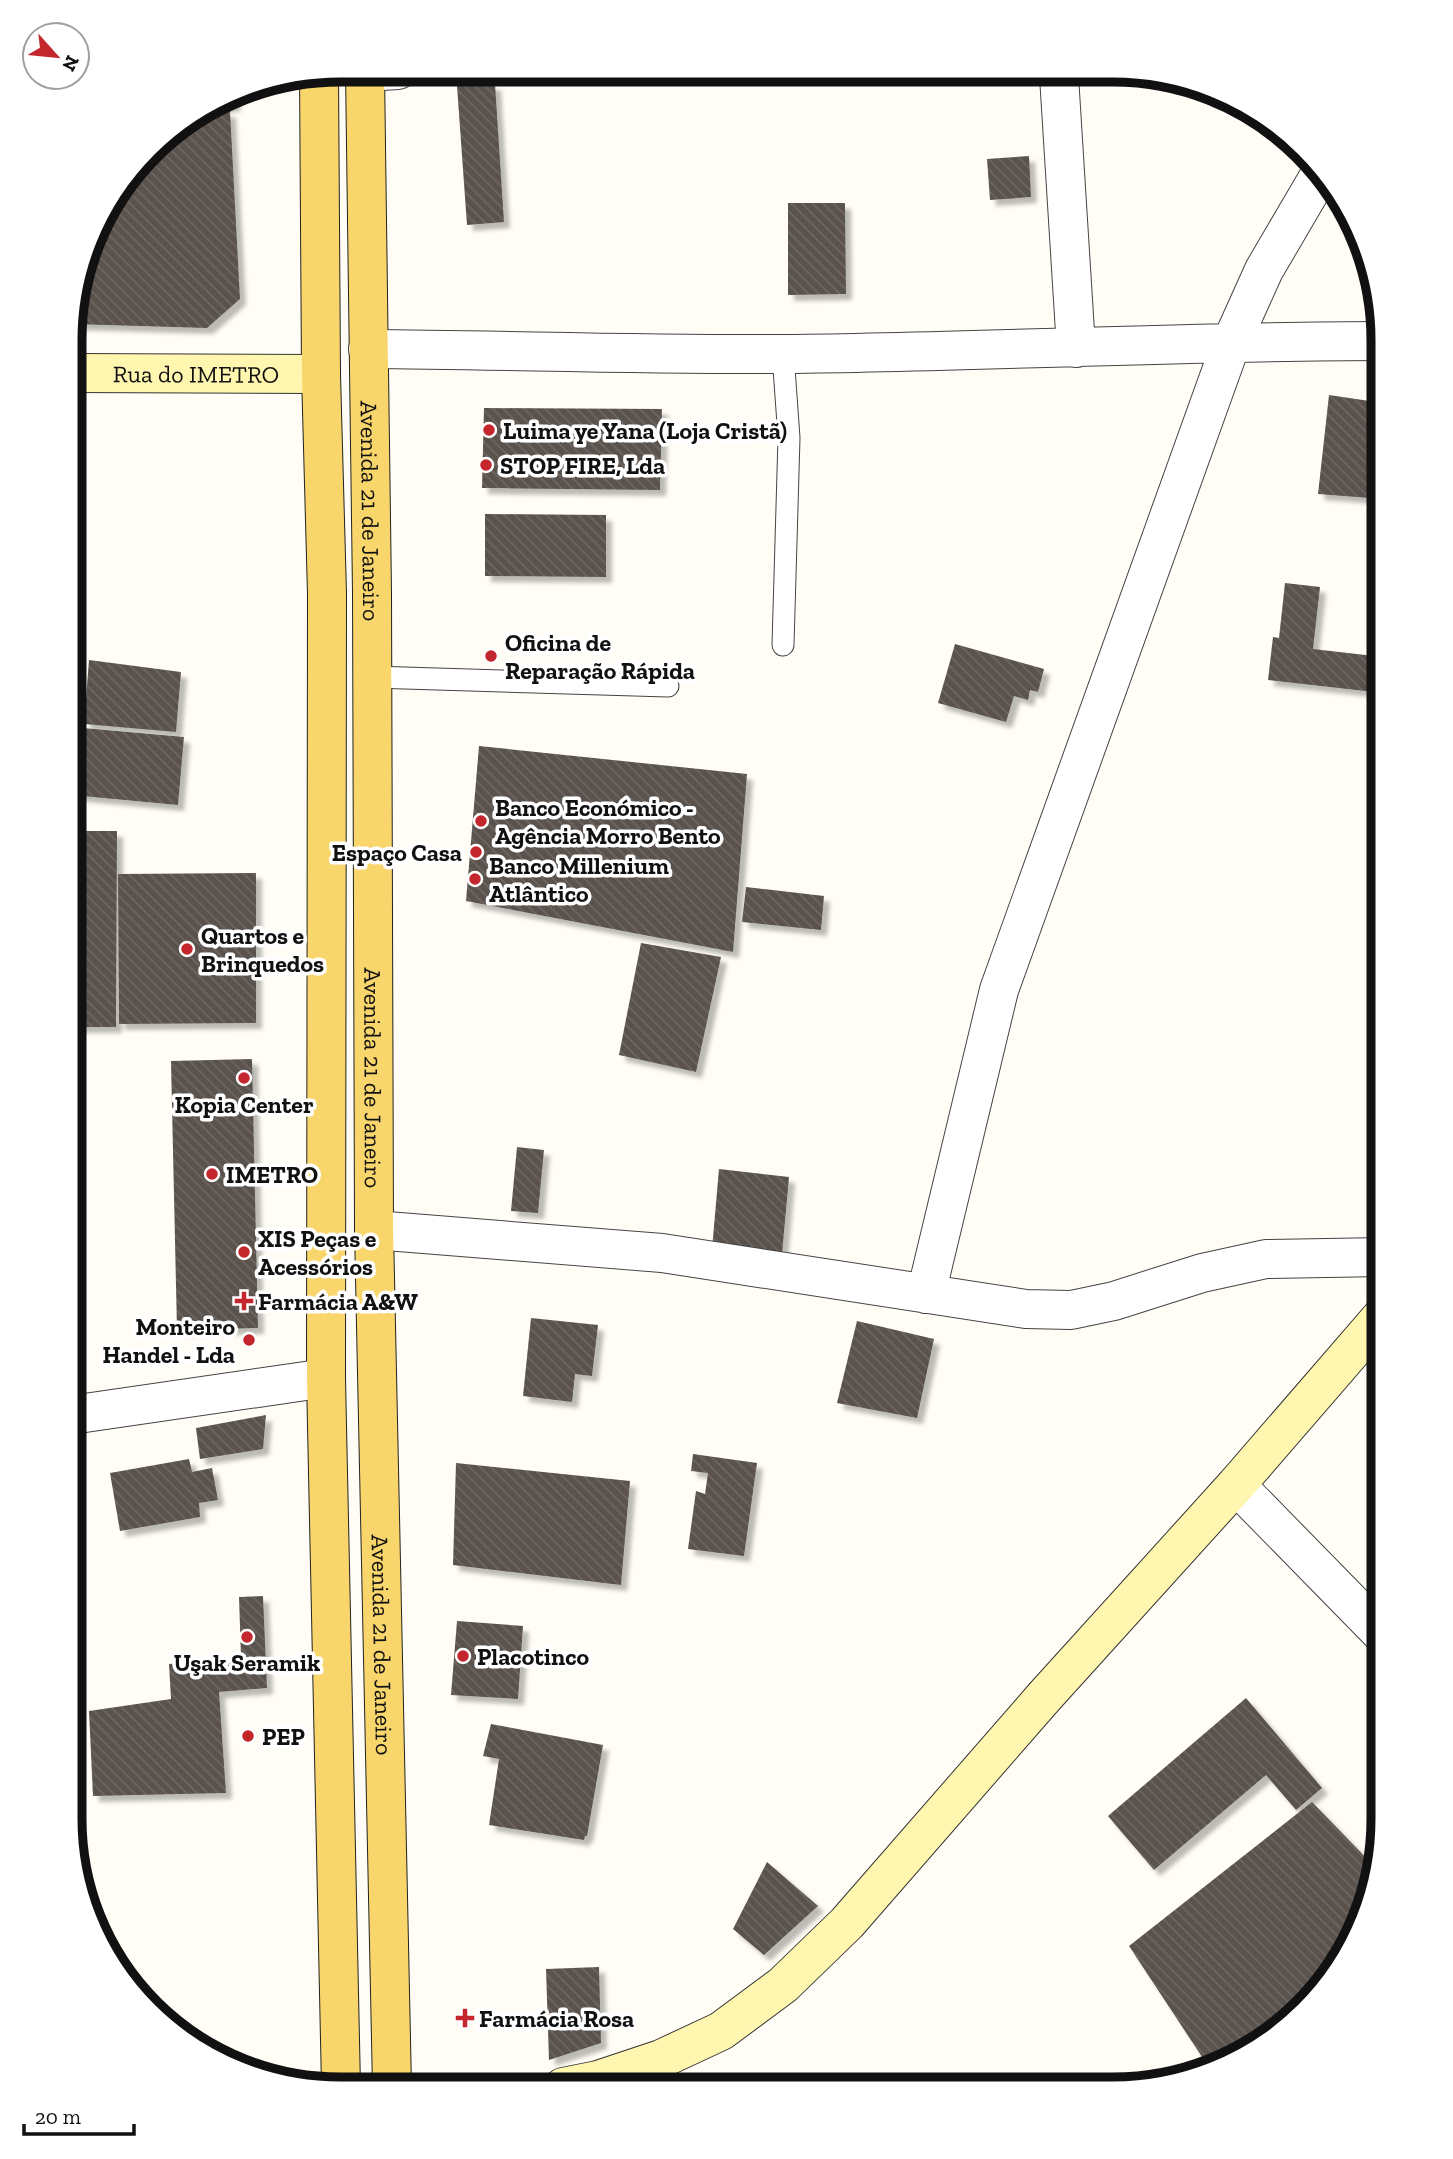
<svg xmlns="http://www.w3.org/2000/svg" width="1453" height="2159" viewBox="0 0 1453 2159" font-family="'Zilla Slab',serif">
<defs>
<pattern id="building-back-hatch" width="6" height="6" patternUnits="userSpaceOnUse" patternTransform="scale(1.75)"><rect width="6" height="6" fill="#5a524d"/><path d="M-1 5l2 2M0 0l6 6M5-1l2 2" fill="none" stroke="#6d6662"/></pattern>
<filter id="shadow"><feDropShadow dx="6" dy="6" stdDeviation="2" flood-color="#0004"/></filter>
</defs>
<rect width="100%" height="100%" fill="#fffdf5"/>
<path fill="url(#building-back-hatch)" filter="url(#shadow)" d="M495,84L504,222L467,225L457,86Z
M234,95L235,105L211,109Z
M230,111L240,299L207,328L72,324V304L106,205L162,137L198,116Z
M1029,156L1031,197L990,200L987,159Z
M788,203H845L846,294L788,295Z
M1329,395L1383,403V499L1318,494Z
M484,408L662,409L660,490L482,488Z
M485,514L606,515V577L485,576Z
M1285,583L1320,587L1313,649L1383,657V693L1268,680L1273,637L1279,638Z
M955,644L1044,669L1038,692L1030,690L1028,700L1014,696L1006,722L938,703Z
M89,660L181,672L176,732L84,724Z
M72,727L184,737L178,805L72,795Z
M479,746L747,774L733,952L466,901Z
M72,831H117L116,1027H71Z
M256,873V1023L119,1024L118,874Z
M746,887L824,896L821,930L742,922Z
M641,943L721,957L696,1072L619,1055Z
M252,1059L258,1328L177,1330L171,1061Z
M517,1147L544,1150L538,1213L511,1211Z
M719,1169L789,1177L782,1254L712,1249Z
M531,1318L598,1325L592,1376L575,1374L572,1402L523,1396Z
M857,1321L934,1339L917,1418L837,1403Z
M266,1415L263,1449L200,1459L196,1428Z
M693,1454L757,1463L744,1556L688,1549L696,1491L705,1494L708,1473L691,1471Z
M189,1459L192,1472L212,1468L218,1500L199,1503L200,1517L120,1531L110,1473Z
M456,1463L630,1481L621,1585L453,1565Z
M263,1596L267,1688L219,1692L226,1793L93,1796L89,1711L171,1699L169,1664L241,1657L239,1597Z
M457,1621L523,1626L518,1699L451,1695Z
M1246,1698L1322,1788L1296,1810L1266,1775L1154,1870L1108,1816Z
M491,1724L603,1745L587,1836H585L584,1840L489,1825L499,1759L483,1756Z
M1312,1802L1376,1868L1369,1906L1337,1969L1278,2033L1245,2052L1208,2066L1129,1946Z
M767,1862L818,1906L764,1955L733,1929Z
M599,1967L601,2043L549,2060L546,1969Z"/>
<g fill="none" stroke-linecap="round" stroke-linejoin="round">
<g stroke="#444" stroke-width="23">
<path id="service" d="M783,645L789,438L783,354
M372,677L668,686"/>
</g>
<g stroke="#444" stroke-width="40">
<path id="minor" d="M365,72L398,70
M1055,72L1059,76L1076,348
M368,349C507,350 646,355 785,354C985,352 1184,341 1383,341
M374,1230L662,1253L1026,1309L1071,1310L1114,1301L1202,1273L1266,1259L1383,1257
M926,1294L999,990L1232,341L1264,270L1322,171
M71,1415L326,1378
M1236,1485L1382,1634"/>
</g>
<g stroke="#333" stroke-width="40">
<g id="secondary">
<path id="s1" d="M72,373L321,374"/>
<path d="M563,2087L598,2080L661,2059L721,2031L783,1985L847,1923L1044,1697L1236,1485L1383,1315"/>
</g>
</g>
<g stroke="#222" stroke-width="40">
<g id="primary">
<path id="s2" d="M365,70L372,593L374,1230L392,2087"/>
<path d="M319,73L321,374L327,594L326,1378L341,2087"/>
</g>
</g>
<use href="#service" stroke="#fff" stroke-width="21"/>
<use href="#minor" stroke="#fff" stroke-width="38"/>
<use href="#secondary" stroke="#fff6b0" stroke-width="38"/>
<use href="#primary" stroke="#f9d66b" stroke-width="38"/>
</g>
<g fill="#c4262e" stroke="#fff" stroke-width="2.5">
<circle cx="489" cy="430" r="7"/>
<circle cx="486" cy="465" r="7"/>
<circle cx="491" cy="656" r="7"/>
<circle cx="481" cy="821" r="7"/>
<circle cx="476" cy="852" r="7"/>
<circle cx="475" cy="879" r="7"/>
<circle cx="187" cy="949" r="7"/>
<circle cx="244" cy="1078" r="7"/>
<circle cx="212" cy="1174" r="7"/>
<circle cx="244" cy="1252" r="7"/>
<path d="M240.5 1290.5h7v7h7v7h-7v7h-7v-7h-7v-7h7z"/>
<circle cx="249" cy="1340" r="7"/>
<circle cx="247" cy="1637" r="7"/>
<circle cx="463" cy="1656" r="7"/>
<circle cx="248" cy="1736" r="7"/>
<path d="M461.5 2007.5h7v7h7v7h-7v7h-7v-7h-7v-7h7z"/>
</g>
<g text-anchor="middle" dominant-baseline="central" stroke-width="7" stroke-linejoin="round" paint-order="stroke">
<g font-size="24" fill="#111" stroke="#fff">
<text stroke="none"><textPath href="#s1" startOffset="124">Rua do IMETRO</textPath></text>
<text stroke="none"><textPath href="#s2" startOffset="441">Avenida 21 de Janeiro</textPath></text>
<text stroke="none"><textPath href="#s2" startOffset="1008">Avenida 21 de Janeiro</textPath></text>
<text stroke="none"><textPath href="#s2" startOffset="1575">Avenida 21 de Janeiro</textPath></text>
</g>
<g font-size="24" font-weight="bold" fill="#111" stroke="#fff" text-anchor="start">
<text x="503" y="430">Luima ye Yana (Loja Cristã)</text>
<text x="500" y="465">STOP FIRE, Lda</text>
<text x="505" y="642">Oficina de<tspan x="505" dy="28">Reparação Rápida</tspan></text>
<text x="495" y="807">Banco Económico -<tspan x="495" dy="28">Agência Morro Bento</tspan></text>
<text x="462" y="852" text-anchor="end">Espaço Casa</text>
<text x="489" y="865">Banco Millenium<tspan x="489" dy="28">Atlântico</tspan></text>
<text x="201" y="935">Quartos e<tspan x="201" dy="28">Brinquedos</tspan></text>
<text x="244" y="1104" text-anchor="middle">Kopia Center</text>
<text x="226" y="1174">IMETRO</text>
<text x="258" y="1238">XIS Peças e<tspan x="258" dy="28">Acessórios</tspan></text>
<text x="258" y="1301">Farmácia A&amp;W</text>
<text x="235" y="1326" text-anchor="end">Monteiro<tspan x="235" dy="28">Handel - Lda</tspan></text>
<text x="477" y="1656">Placotinco</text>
<text x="247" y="1662" text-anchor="middle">Uşak Seramik</text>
<text x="262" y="1736">PEP</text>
<text x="479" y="2018">Farmácia Rosa</text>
</g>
</g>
<path d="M0 0H1453V2159H0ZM340 82H1113A258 258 0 0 1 1371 340V1819A258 258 0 0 1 1113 2077H340A258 258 0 0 1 82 1819V340A258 258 0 0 1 340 82Z" fill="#fff" fill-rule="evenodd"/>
<path fill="none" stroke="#111" stroke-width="9" d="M340 82H1113A258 258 0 0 1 1371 340V1819A258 258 0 0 1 1113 2077H340A258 258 0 0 1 82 1819V340A258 258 0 0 1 340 82Z"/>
<g transform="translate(56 56) rotate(117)"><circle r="33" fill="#ffffff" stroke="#a0a0a0" stroke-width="2"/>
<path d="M0-5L12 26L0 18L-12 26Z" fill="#c4262e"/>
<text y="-10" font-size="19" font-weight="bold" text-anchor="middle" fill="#111111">N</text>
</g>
<path d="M24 2124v10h110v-10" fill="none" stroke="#111111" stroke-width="3.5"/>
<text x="35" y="2124" font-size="21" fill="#111111" stroke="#ffffff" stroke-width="5" paint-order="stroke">20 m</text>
</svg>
